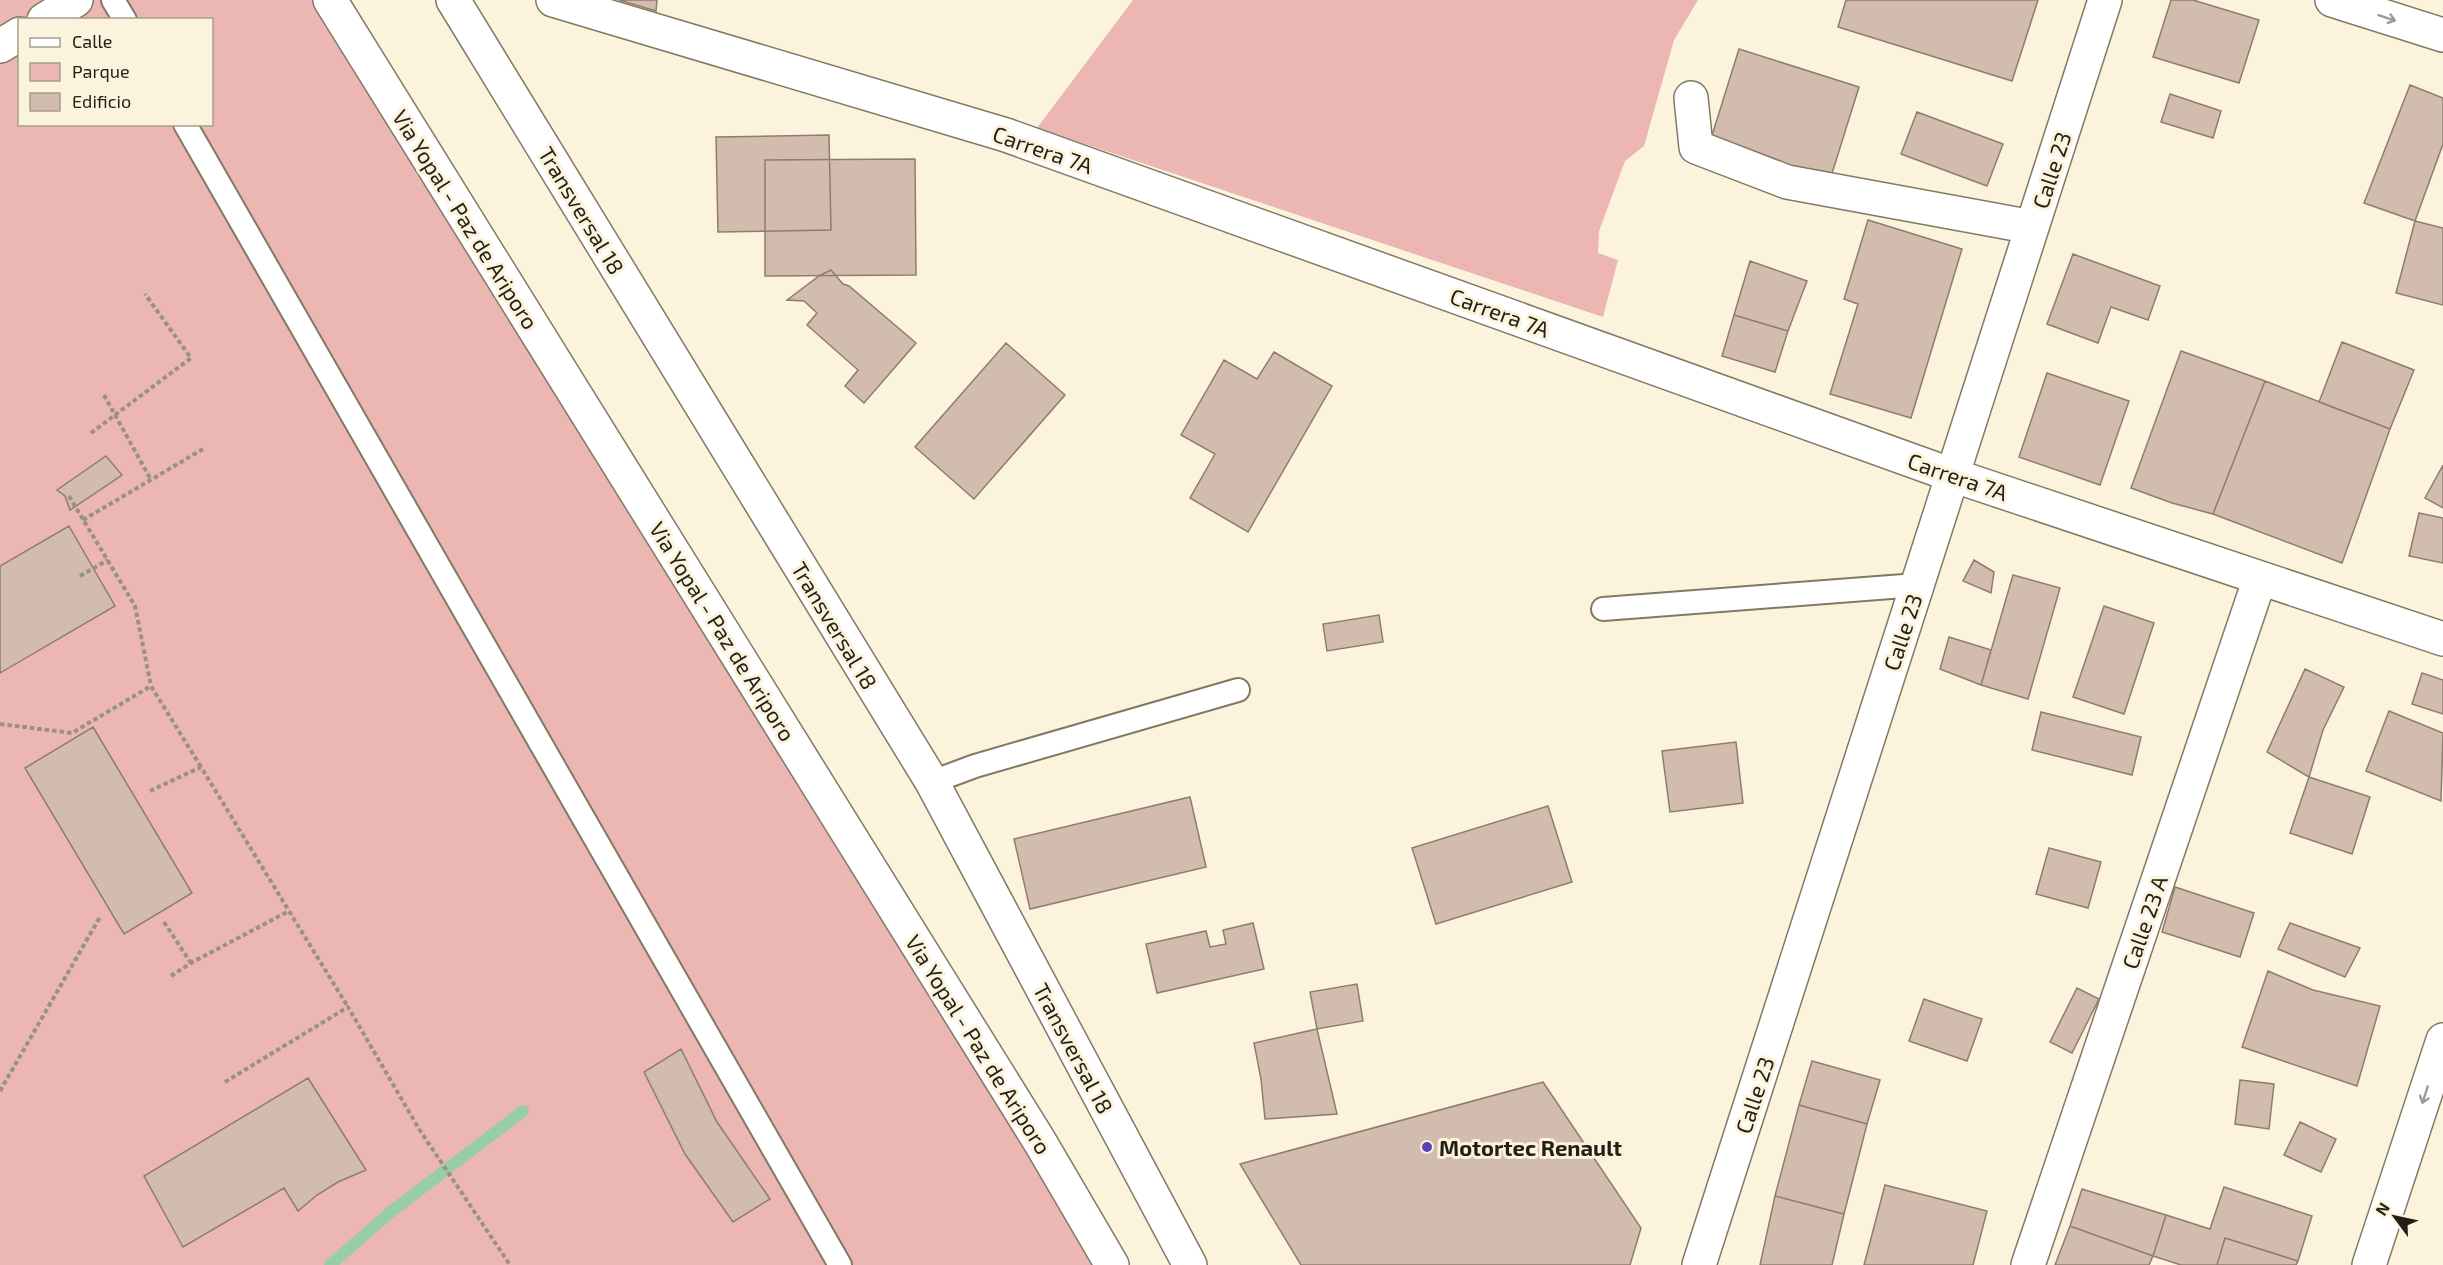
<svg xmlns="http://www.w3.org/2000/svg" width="2443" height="1265" viewBox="0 0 2443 1265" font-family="'Exo 2',sans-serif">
<rect width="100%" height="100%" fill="#fcf3dc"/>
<path fill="#ecb6b2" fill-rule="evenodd" d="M0,0H351L847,801L1053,1137L1126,1265H0ZM20,20H212V124H20Z
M1133,0H1698L1674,40L1644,146L1625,161L1599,231L1598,253L1618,260L1603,317L1037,128Z"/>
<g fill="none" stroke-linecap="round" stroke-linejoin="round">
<path stroke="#99cda8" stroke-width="12" d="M330,1265L392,1211L523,1111"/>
</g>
<path fill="#d1bcad" stroke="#907c6f" stroke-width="1.5" d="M619,0H657L656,11Z
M1846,0H2038L2012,81L1838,27Z
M2171,0H2193L2259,20L2239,83L2153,57Z
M1739,49L1859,87L1829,183L1709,145Z
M2410,85L2443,98V144L2415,221L2364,203Z
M2170,94L2221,111L2213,138L2161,122Z
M1917,112L2003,144L1987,186L1901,154Z
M829,135L831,230L718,232L716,137Z
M915,159L916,275L765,276V160Z
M1868,220L1962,249L1911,418L1830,394L1858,304L1844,299Z
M2415,221L2443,228V305L2396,293Z
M2073,254L2160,286L2148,320L2111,307L2098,343L2047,324Z
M1750,261L1807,281L1788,331L1734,315Z
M831,270L843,284L849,286L916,343L864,403L845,386L858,370L807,325L817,313L804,301L787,300L819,276Z
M1734,315L1788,331L1775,372L1722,356Z
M2342,342L2414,370L2390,429L2319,402Z
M1006,343L1065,395L974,499L915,447Z
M2181,351L2265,381L2213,514L2172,503L2131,488Z
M1274,352L1332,386L1248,532L1190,498L1215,454L1181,435L1224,360L1257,379Z
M2047,373L2129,401L2100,485L2019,457Z
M2265,381L2390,429L2342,563L2213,514Z
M106,456L122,475L70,510L65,496L57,490Z
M2443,465V508L2425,498Z
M2419,513L2443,518V563L2409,556Z
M69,526L115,606L0,673V566Z
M1974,560L1994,572L1991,593L1963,581Z
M2013,575L2060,588L2028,699L1981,685Z
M2104,606L2154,623L2124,714L2073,697Z
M1379,615L1383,642L1327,651L1323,624Z
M1949,637L1991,650L1981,685L1940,669Z
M2305,669L2344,687L2323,730L2309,777L2267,752Z
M2422,673L2443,680V714L2412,704Z
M2389,711L2443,733L2441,801L2366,771Z
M2041,712L2141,737L2132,775L2032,750Z
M93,727L192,893L124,934L25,768Z
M1736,742L1743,803L1670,812L1662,751Z
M2309,777L2370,797L2352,854L2290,833Z
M1190,797L1206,867L1030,909L1014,839Z
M1548,806L1572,882L1436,924L1412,848Z
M2049,848L2101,862L2088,908L2036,894Z
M2175,887L2254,913L2240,957L2162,932Z
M1253,923L1264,969L1157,993L1146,944L1206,931L1210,947L1226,944L1223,930Z
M2290,923L2360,948L2345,977L2278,949Z
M2268,971L2313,990L2380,1006L2357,1086L2242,1047Z
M1357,984L1363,1021L1317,1029L1310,992Z
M2077,988L2099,999L2072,1053L2050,1042Z
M1924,999L1982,1019L1967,1061L1909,1041Z
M1317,1029L1337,1114L1265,1119L1261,1079L1254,1043Z
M681,1049L717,1122L770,1199L733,1222L685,1154L644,1072Z
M1812,1061L1880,1080L1867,1124L1799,1105Z
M308,1078L366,1170L338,1182L317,1195L298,1211L284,1188L183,1247L144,1176Z
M2240,1080L2274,1084L2269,1129L2235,1124Z
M1543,1082L1641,1228L1630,1265H1301L1240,1164Z
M1799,1105L1867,1124L1844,1214L1775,1196Z
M2300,1122L2336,1139L2321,1172L2284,1155Z
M1885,1185L1987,1211L1973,1265H1864Z
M2224,1187L2312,1216L2298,1261L2225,1238L2217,1265H2181L2153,1256L2166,1215L2210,1229Z
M2082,1189L2166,1215L2153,1256L2070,1226Z
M1775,1196L1844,1214L1832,1265H1760Z
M2070,1226L2153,1256L2149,1265H2055Z
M2225,1238L2298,1261L2296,1265H2217Z"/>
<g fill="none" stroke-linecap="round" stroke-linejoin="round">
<g stroke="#827965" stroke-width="26">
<path id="service" d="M113,0L125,20
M185,124L840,1265
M1603,609L1917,585
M932,782L975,766L1238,690"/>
</g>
<g stroke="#827965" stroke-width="36">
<path id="minor" d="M453,0L932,782L1190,1265
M553,0L1006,135L1952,475L2443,639
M2332,0L2443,35
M44,20L76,0
M0,46L20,34
M1691,98L1696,147L1787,182L2032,227
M1699,1265L2105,0
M2028,1265L2260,578"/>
</g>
<g stroke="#827965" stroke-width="36">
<path id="tertiary" d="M2369,1265L2443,1040"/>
</g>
<g stroke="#827965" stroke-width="36">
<path id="primary" d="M330,0L1040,1142L1112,1265"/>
</g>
<path stroke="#999282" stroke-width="4" stroke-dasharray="4.5 3" stroke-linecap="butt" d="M104,395L150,478
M91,433L191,358L145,294
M69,496L135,606L151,686
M83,520L203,449
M80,576L108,560
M0,724L72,733L151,686L201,767
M150,791L201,767L289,911
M164,922L191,963
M171,976L191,963L289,911L348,1007
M225,1082L348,1007L419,1129L510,1265
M0,1091L100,917"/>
<use href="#service" stroke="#fff" stroke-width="22"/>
<use href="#minor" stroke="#fff" stroke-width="33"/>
<use href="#tertiary" stroke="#fff" stroke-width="33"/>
<use href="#primary" stroke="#fff" stroke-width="33"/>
</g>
<defs><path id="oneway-shaft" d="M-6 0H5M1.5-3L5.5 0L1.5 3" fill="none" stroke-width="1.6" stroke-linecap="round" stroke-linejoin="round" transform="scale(1.5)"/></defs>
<g stroke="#9c9a97">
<use href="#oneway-shaft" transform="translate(2387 18) rotate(18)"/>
<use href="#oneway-shaft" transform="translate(2425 1095) rotate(108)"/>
</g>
<circle fill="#5842ba" stroke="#fcf3dc" stroke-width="2" cx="1427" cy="1147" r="6"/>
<g text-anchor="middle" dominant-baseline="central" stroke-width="6" stroke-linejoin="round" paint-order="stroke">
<g font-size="22" fill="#231f17" stroke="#fcf3dc">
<text transform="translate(1043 149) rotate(19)">Carrera 7A</text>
<text transform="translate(2051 170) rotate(-72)">Calle 23</text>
<text transform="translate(582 210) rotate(59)">Transversal 18</text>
<text transform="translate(466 219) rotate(58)">Via Yopal - Paz de Ariporo</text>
<text transform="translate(1500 312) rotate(20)">Carrera 7A</text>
<text transform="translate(1958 476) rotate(19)">Carrera 7A</text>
<text transform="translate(835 625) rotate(59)">Transversal 18</text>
<text transform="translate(723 631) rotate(58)">Via Yopal - Paz de Ariporo</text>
<text transform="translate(1902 632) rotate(-72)">Calle 23</text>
<text transform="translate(2144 922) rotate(-71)">Calle 23 A</text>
<text transform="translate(979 1044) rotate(58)">Via Yopal - Paz de Ariporo</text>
<text transform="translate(1074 1048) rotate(62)">Transversal 18</text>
<text transform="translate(1754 1095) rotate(-72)">Calle 23</text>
</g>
<g font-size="22" font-weight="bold" fill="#231f17" stroke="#fcf3dc" text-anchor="start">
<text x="1439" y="1147">Motortec Renault</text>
</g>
</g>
<rect x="18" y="18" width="195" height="108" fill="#fcf3dc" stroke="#a59e8d" stroke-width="1.5"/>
<rect x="30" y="38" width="30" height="9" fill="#ffffff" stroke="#a59e8d" stroke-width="1.5"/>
<text x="72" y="48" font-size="18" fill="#231f17">Calle</text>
<rect x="30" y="63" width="30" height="18" fill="#ecb6b2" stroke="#a59e8d" stroke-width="1.5"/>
<text x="72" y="78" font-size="18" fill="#231f17">Parque</text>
<rect x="30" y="93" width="30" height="18" fill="#d1bcad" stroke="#a59e8d" stroke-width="1.5"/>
<text x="72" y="108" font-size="18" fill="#231f17">Edificio</text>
<g transform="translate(2395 1217) rotate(303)" stroke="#fcf3dc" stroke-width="4.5" paint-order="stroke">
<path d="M0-4.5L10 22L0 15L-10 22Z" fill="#231f17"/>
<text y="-9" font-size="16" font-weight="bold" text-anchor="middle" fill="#231f17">N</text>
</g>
</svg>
